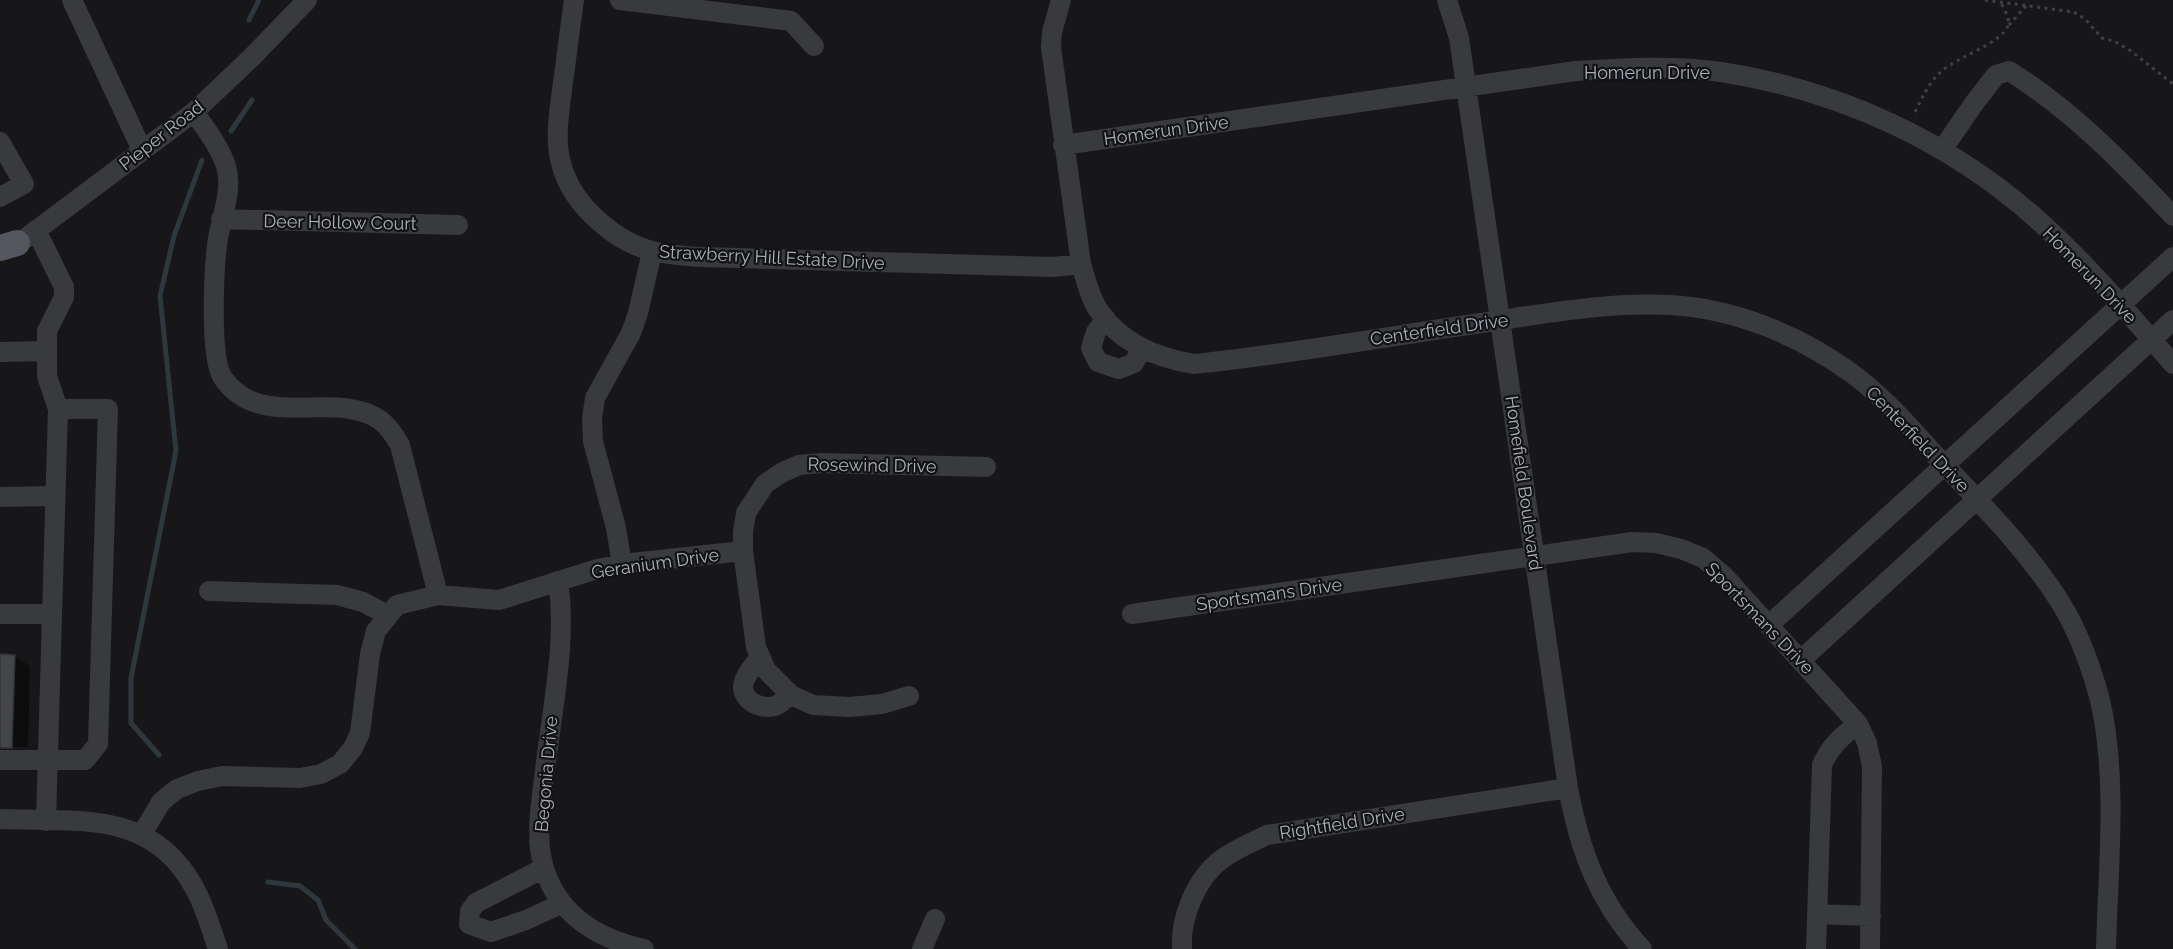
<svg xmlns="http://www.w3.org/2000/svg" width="2173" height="949" viewBox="0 0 2173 949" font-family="Raleway,sans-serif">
<rect width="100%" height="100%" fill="#171719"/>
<path fill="#0007" d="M0,656H14L30,666L28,747L0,746Z"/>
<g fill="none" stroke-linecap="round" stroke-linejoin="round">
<path stroke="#2d383d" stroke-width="5" d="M249,20L259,0
M231,131L252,100
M159,755L131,723V678L176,451L160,296L174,236L202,160
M268,882L300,886L318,900L326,920L355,949"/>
</g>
<path fill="#444549" stroke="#313235" stroke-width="1.5" d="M0,654L15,655L12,748H0Z"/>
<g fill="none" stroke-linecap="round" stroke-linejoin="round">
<path stroke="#3e4145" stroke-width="3" stroke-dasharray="3 4.5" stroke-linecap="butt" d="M1985,0L2074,12L2085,19L2102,38L2114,41L2131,51L2173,84
M2009,25L2026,6
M1915,112C1923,96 1929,82 1943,70C1958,57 2004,42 2008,25C2010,18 2004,9 2001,3"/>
<path stroke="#383a3e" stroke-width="20" d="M72,0L142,150
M574,0C570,27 567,54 563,82C560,107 554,138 561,163C567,187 582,207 601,223C633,251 660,255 702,257L1053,267L1081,264
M620,0L791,21L814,46
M1061,0L1052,32L1051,47L1081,264C1086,280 1090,298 1099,311C1121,343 1157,358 1194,364C1292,354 1390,336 1488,322C1548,313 1609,302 1669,305C1733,308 1799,335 1850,372C1883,396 1910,427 1937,457C1982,505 2033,555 2066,612C2081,639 2092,670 2100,700C2118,778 2108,869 2106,949
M1447,0L1459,38L1466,86L1568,788C1580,851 1598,901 1642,949
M194,112C205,128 220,147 226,166C233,189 222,216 218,238C214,264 209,358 223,378C260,432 335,389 380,420C389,427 395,436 400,445L438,595
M0,142L24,184L0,197
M1063,145L1576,71C1624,68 1673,65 1721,72C1839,90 1950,141 2039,221C2087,264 2130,315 2173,364
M1942,150L1975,102L1996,75L2009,71C2072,110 2123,163 2173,216
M221,219L458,225
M36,230L64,287V297L47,331V376L58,409L46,821
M26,238L194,112L251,58L307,0
M1106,319L1096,332L1091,348L1098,362L1119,369L1134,363L1141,349
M0,352L47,351
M0,497L55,496
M622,564L616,528L593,441L592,419L595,398L631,333L638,313L652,252
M558,581C567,639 553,704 546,762C543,790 537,820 540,849C548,907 590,937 644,949
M209,591L337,595L363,602L387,615
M0,614H52
M1132,614L1632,542L1656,543L1681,549L1703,558L1724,576L1858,724L1867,743L1872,766L1870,949
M1769,625L2173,257
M760,657C754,665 744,676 743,686C742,703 767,712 779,704C783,702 786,697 789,694
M1801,660L2173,320
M909,696L882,704L850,707L813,705L791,695L766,670L756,647L743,551V532L746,513L765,484L781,473L799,465L821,463L986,467
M0,760H85L98,744L108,409H58
M0,819C78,822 153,809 195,889C205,907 211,929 218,949
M142,834L161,802L177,789L198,781L222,776L300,778L321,774L340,764L353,748L360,733L370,654L376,631L397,605L438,595L499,600L597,569L622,564L743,551
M544,868L476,903L470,911L469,924L491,932L526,920L561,904
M1817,914L1871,916
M922,949L935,919
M1182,949C1180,918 1196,878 1222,859C1236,849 1252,842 1267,835L1568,788
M1816,949L1822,765C1830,746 1842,736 1858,724"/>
<path stroke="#54575d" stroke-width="26" d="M0,248L17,243"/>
</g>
<g text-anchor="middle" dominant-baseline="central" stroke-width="4.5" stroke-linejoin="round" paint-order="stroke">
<g font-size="18" fill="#aab0b9" stroke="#121214">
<text x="1647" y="72">Homerun Drive</text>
<text transform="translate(1166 130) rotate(-8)">Homerun Drive</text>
<text transform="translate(161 135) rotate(-38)">Pieper Road</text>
<text transform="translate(340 222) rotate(1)">Deer Hollow Court</text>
<text transform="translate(772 257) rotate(3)">Strawberry Hill Estate Drive</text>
<text transform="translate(2090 275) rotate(46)">Homerun Drive</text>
<text transform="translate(1439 329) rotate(-8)">Centerfield Drive</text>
<text transform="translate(1918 439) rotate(46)">Centerfield Drive</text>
<text transform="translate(872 465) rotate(1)">Rosewind Drive</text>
<text transform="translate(1524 483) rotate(82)">Homefield Boulevard</text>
<text transform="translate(655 563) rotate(-8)">Geranium Drive</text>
<text transform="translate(1269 594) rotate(-8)">Sportsmans Drive</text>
<text transform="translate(1760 618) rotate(46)">Sportsmans Drive</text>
<text transform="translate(546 774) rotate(-85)">Begonia Drive</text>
<text transform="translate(1342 823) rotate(-9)">Rightfield Drive</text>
</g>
</g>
</svg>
